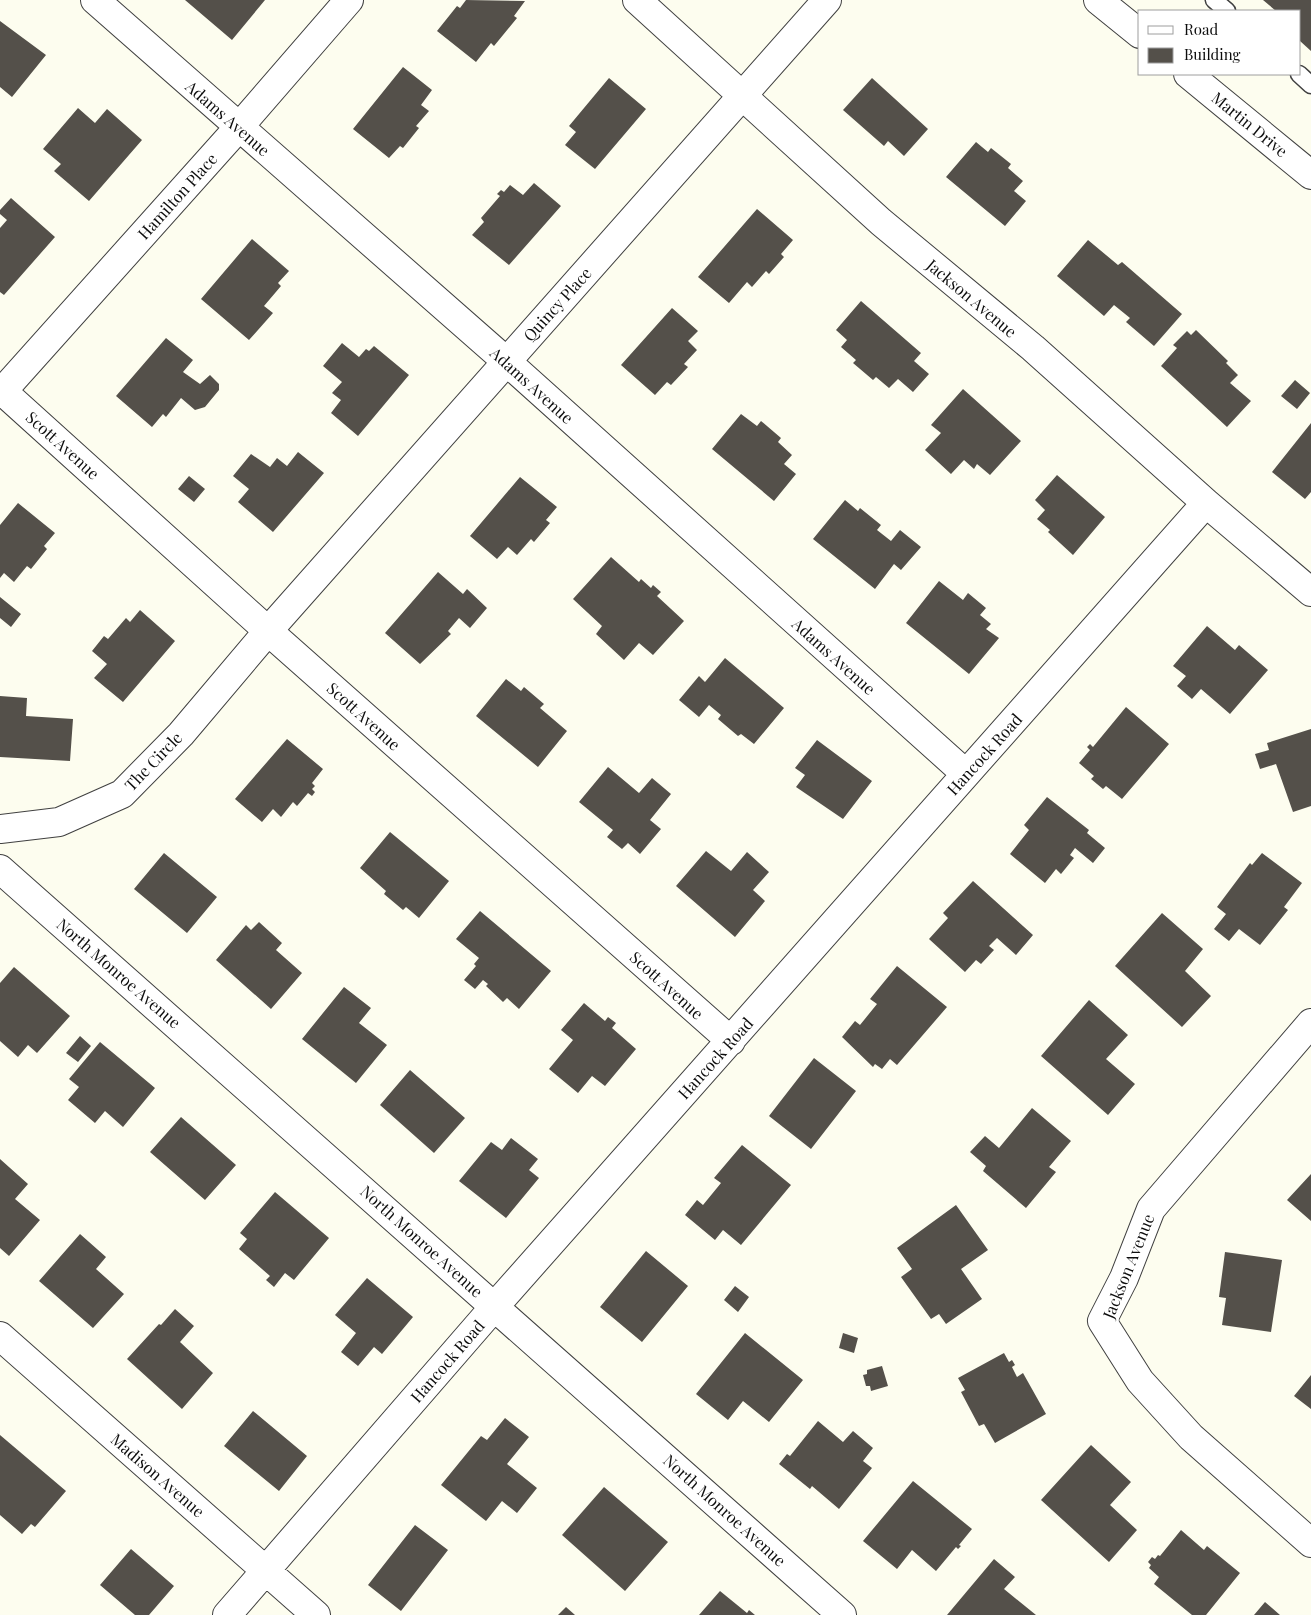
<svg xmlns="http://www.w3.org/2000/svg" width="1311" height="1615" viewBox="0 0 1311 1615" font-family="'Playfair Display',serif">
<rect width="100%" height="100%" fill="#fdfdef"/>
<path fill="#54504a" d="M185,0H265L232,40Z
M466,0L525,1L514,16L517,18L494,46L491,43L476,62L437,31L457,6L460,8Z
M1263,0H1311V51L1300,41V11H1276Z
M0,21L46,55L12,97L0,87Z
M403,67L432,90L421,105L429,111L416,126L419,128L403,148L400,146L389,158L353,129Z
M609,78L646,109L595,169L565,145L576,132L569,126Z
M872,78L928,129L904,156L888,141L884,146L843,110Z
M78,108L95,123L107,109L142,140L89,201L54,171L61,164L43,149Z
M976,142L988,152L991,148L1011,164L1008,168L1023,181L1014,191L1026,201L1005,226L946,177Z
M534,183L561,206L509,265L472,235L484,222L481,218L500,196L497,194L501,190L504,192L510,185L523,195Z
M11,198L55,237L4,295L0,292V228L7,220L0,214V210Z
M757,209L793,240L781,254L784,257L769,274L766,271L752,287L747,282L729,303L698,277Z
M252,239L289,271L278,283L281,286L264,306L273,313L249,340L201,299Z
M1088,240L1118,265L1122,262L1182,314L1154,346L1126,322L1130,318L1114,305L1104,316L1057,276Z
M861,301L921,353L914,361L929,374L913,392L898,379L889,388L876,377L873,380L853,363L856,360L841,347L847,340L836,330Z
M672,308L698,331L688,341L697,350L684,364L688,367L671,385L667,382L655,395L621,365Z
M1196,330L1228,361L1226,363L1238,375L1230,383L1251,401L1227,427L1161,366L1177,348L1173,345L1187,331L1191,335Z
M166,338L193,360L183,372L200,384L210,375L219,384V390L205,407L195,410L181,398L166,417L163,414L152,427L116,396Z
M342,343L359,357L366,349L369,351L374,346L409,375L358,436L331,413L341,400L332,393L342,382L323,366Z
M1295,380L1310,393L1297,409L1281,396Z
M963,389L1021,441L990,475L977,464L974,469L964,460L951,474L925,450L941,433L931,425Z
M741,414L757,426L761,421L781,438L778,442L792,455L784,464L796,474L774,501L712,449Z
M1311,423V492L1305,499L1272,472Z
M298,452L324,473L273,532L238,502L249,489L233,476L251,454L270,467L277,458L287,466Z
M1057,475L1105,517L1073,555L1048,532L1050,530L1037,519L1045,510L1035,500Z
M189,476L205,489L194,502L178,489Z
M520,477L557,507L546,520L550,523L534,542L531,539L517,555L508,547L497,559L470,536Z
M845,500L858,511L860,508L881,525L877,530L891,541L900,530L921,547L901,570L894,564L875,589L813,539Z
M18,503L55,533L44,546L47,549L31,569L27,566L14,582L4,573L0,578V525Z
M611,557L639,582L641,579L651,588L653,585L661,592L657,596L684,621L653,655L639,643L624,660L596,634L602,626L573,599Z
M438,572L463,594L467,589L487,608L470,628L459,618L448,631L451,634L420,664L385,633Z
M939,581L963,600L968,593L986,608L980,615L991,624L986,629L999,638L969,674L906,623Z
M0,597L21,614L11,627L0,618Z
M140,610L175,641L123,702L94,678L107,664L92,651L104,636L108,639L126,618L130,622Z
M1207,626L1235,650L1239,645L1268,670L1230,714L1201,689L1192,699L1177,686L1186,676L1173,666Z
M725,658L784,708L754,744L741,734L738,736L718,719L721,715L709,705L699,717L679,700L699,676L705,682Z
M506,679L521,691L524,687L544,704L540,708L567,731L538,767L476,716Z
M0,696L27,698L26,716L73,719L70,761L0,757Z
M1126,707L1169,744L1122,799L1106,786L1103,789L1091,779L1094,776L1079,763L1090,750L1087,747L1090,744L1093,747Z
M1311,729V806L1293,812L1276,764L1260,769L1255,754L1269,750L1267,743Z
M287,739L323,769L312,783L315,786L312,789L315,792L312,796L308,793L297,806L293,802L281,817L273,809L262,822L235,799Z
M817,740L872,781L843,819L796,787L805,775L795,768Z
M608,767L639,793L652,778L671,794L650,820L661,829L640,854L628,843L622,849L607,837L613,830L579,802Z
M1047,797L1089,830L1087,833L1105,848L1093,863L1075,848L1070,855L1074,858L1061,874L1056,869L1045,883L1010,854L1029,830L1024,825Z
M390,832L449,881L419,918L406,907L403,910L384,894L386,891L360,868Z
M706,851L731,871L747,852L769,872L753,890L765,901L735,937L676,886Z
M164,853L217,897L187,933L134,889Z
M1262,853L1302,883L1284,907L1288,910L1260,945L1239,929L1229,941L1214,929L1226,914L1217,907L1250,863L1252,865Z
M973,881L1033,935L1016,955L997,938L989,946L994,950L981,964L976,960L965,972L929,939L948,918L943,913Z
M480,911L551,971L519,1009L507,998L503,1002L486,986L488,984L483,980L475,989L464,980L476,966L474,964L479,958L456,939Z
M1162,913L1203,949L1185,971L1211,996L1182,1027L1115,966Z
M259,922L282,943L276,950L302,973L271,1009L216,960L246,925L251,930Z
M897,966L947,1007L897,1065L890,1059L882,1069L875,1064L873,1067L842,1037L855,1021L860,1025L877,1004L870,999Z
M14,967L70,1016L37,1053L28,1045L18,1057L0,1041V983Z
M344,987L371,1008L359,1023L387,1045L356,1083L302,1039Z
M1089,1000L1128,1035L1106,1059L1135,1084L1108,1115L1041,1056Z
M584,1003L605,1021L608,1017L616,1023L612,1028L636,1049L605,1086L592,1076L578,1093L549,1069L573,1040L561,1030Z
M80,1036L91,1046L78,1062L66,1053Z
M100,1042L155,1088L123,1127L105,1111L95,1123L68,1100L79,1087L69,1079Z
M814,1058L856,1091L811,1149L769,1116Z
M410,1070L465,1118L434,1153L380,1105Z
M1032,1108L1071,1141L1049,1167L1056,1172L1026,1208L983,1171L986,1166L970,1152L985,1136L999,1148Z
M181,1117L236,1165L205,1200L150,1152Z
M511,1138L538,1159L529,1170L539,1178L506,1218L459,1181L491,1142L502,1150Z
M742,1145L791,1185L741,1245L723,1230L715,1240L685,1215L697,1200L703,1205L721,1183L714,1178Z
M0,1159L28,1184L15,1199L40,1220L9,1256L0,1248Z
M1311,1174V1221L1287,1200Z
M275,1192L329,1238L294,1280L285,1273L274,1287L266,1280L270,1276L239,1249L247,1239L240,1233Z
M956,1205L988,1250L961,1269L982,1299L946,1324L939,1314L931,1319L901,1277L912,1269L897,1248Z
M80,1234L106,1257L96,1269L124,1294L93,1328L39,1281Z
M646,1251L688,1286L642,1342L600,1307Z
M1225,1252L1282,1260L1271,1332L1222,1325L1226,1298L1219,1297Z
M367,1278L413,1317L382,1354L374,1347L358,1366L341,1352L356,1333L335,1315Z
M735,1286L749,1297L738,1312L724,1300Z
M175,1309L194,1326L180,1342L213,1373L182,1409L127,1359L159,1324L161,1325Z
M745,1333L803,1380L769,1422L743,1401L728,1420L696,1394Z
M843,1333L858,1338L854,1353L839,1348Z
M1004,1353L1009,1362L1012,1360L1015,1365L1012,1367L1017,1377L1023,1373L1046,1414L995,1443L984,1424L979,1426L961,1392L965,1390L958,1378Z
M882,1366L888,1386L871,1391L870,1386H866L863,1375L867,1374V1370Z
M1311,1375V1409L1294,1396Z
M253,1411L307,1456L279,1491L224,1446Z
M505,1418L529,1437L507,1464L537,1488L517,1513L502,1501L486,1521L441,1485L481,1436L487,1440Z
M818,1421L843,1442L853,1431L873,1448L863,1461L872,1468L839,1509L812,1486L810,1489L779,1464L787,1454L790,1456Z
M0,1435L66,1491L35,1527L31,1524L22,1534L0,1515Z
M1091,1445L1131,1482L1110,1505L1137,1530L1109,1562L1041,1500Z
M913,1481L972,1529L959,1545L961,1546L958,1549L956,1547L936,1571L912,1550L897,1569L863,1541Z
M604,1487L668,1542L625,1591L562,1535Z
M415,1525L448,1550L401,1611L368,1585Z
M1181,1530L1204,1550L1207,1546L1240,1573L1206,1615H1192L1154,1584L1159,1577L1149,1568L1151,1565L1148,1562L1152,1557L1155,1559L1158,1555L1160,1556Z
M131,1549L174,1586L149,1615H135L100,1585Z
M994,1559L1015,1577L1004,1589L1036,1615H947Z
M720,1591L747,1613L749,1610L755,1615H699Z
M1265,1602L1280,1615H1254Z
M566,1607L575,1615H558Z"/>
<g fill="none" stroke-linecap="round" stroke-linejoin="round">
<g stroke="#404040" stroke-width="19">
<path id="lane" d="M1214,0L1227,11
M1299,74L1311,85"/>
</g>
<g stroke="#404040" stroke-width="30">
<path id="street" d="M95,0L506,361L966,774
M637,0L881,222L1033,348L1206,503L1311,592
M1098,0L1140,34
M1188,74L1311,175
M0,389L268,631L731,1041
M0,394L239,127L349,0
M0,829L59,822L122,794L181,734L268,631L827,0
M0,869L842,1615
M1311,1023L1151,1209L1124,1278L1102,1321L1140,1381L1191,1437L1311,1543
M0,1336L316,1615
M227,1615L495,1306L1206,503"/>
</g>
<use href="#lane" stroke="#fff" stroke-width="16"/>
<use href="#street" stroke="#fff" stroke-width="28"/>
</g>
<g text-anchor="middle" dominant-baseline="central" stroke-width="5" stroke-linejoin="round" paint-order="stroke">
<g font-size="16" fill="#0d0d0d" stroke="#fff">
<text transform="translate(228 118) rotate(41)">Adams Avenue</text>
<text transform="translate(1250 124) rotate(39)">Martin Drive</text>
<text transform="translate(177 196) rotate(-48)">Hamilton Place</text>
<text transform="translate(972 298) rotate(40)">Jackson Avenue</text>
<text transform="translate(557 304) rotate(-48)">Quincy Place</text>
<text transform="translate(532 385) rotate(42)">Adams Avenue</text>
<text transform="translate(63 445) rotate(42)">Scott Avenue</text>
<text transform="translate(834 656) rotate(42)">Adams Avenue</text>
<text transform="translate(364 716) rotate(42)">Scott Avenue</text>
<text transform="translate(984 754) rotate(-48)">Hancock Road</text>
<text transform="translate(153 761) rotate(-46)">The Circle</text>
<text transform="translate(119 973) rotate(41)">North Monroe Avenue</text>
<text transform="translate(667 985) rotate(42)">Scott Avenue</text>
<text transform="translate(715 1058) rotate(-48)">Hancock Road</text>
<text transform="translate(422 1241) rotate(42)">North Monroe Avenue</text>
<text transform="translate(1128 1266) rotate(-68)">Jackson Avenue</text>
<text transform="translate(447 1361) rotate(-49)">Hancock Road</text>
<text transform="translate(158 1475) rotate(41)">Madison Avenue</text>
<text transform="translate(725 1510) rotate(42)">North Monroe Avenue</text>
</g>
</g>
<rect x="1138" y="10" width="162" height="65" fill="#ffffff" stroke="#9e9e9e"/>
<rect x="1148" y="26" width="25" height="8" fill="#ffffff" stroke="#9e9e9e"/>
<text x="1184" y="35" font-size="15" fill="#0d0d0d">Road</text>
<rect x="1148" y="48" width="25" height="15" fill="#54504a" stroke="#9e9e9e"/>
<text x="1184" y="60" font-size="15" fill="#0d0d0d">Building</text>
</svg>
